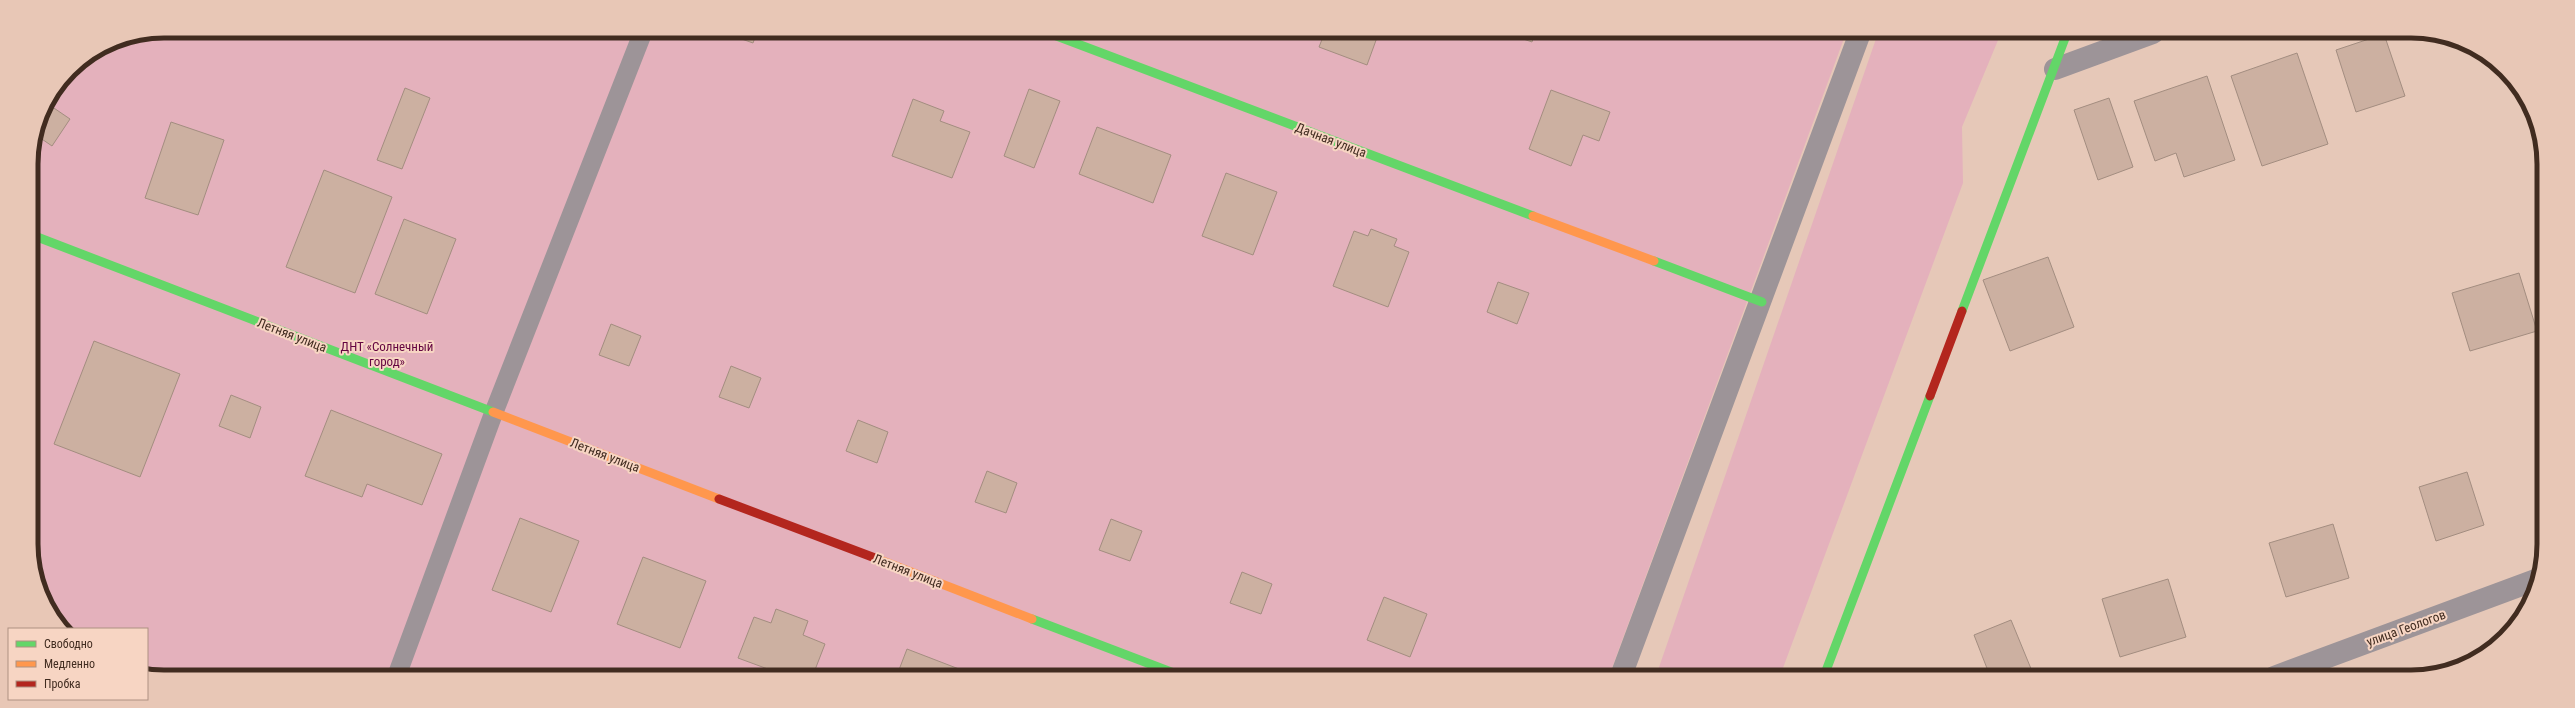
<svg xmlns="http://www.w3.org/2000/svg" width="2575" height="708" viewBox="0 0 2575 708" font-family="'Roboto Condensed',sans-serif">
<rect width="100%" height="100%" fill="#e6c8b8"/>
<path fill="#e4b1bc" d="M164,31L1846,33L1609,676L147,674V629H63L49,610L34,570L31,156L41,113L70,70L114,41Z
M1878,33H2001L1962,127L1963,183L1780,676H1656Z"/>
<path fill="#ccb0a1" stroke="#a38d80" d="M584,31L603,32L601,38Z
M722,32H757L753,43Z
M1325,32H1379L1367,65L1319,47Z
M1506,33H1535L1532,42Z
M2384,34L2405,96L2356,112L2336,50Z
M2297,53L2328,144L2262,166L2231,76Z
M2207,76L2235,160L2184,177L2176,153L2155,161L2134,101Z
M405,88L430,98L402,169L377,160Z
M1029,89L1060,101L1034,168L1004,156Z
M1551,90L1610,112L1599,141L1583,135L1571,166L1529,149Z
M2109,98L2133,167L2098,180L2074,110Z
M913,99L944,111L940,121L970,132L952,178L892,156Z
M48,104L70,119L52,146L36,135L41,113Z
M171,122L224,140L198,215L145,198Z
M1097,127L1171,155L1153,203L1079,174Z
M324,170L392,197L355,293L286,267Z
M1226,173L1277,192L1253,255L1202,236Z
M404,219L456,239L427,314L375,294Z
M1371,229L1397,239L1394,246L1409,252L1388,307L1333,286L1354,231L1368,236Z
M2048,257L2074,327L2010,351L1983,280Z
M2519,273L2537,331L2470,351L2452,293Z
M1498,282L1529,293L1517,324L1487,312Z
M611,324L641,336L629,366L599,355Z
M94,341L180,374L140,477L54,444Z
M731,366L761,378L749,408L719,397Z
M231,395L261,407L250,438L219,426Z
M331,410L442,454L422,505L367,484L362,497L305,476Z
M858,420L888,432L877,463L846,451Z
M987,471L1017,483L1006,513L975,502Z
M2467,472L2484,525L2436,541L2419,487Z
M520,518L579,541L551,612L492,590Z
M1111,519L1142,531L1130,561L1099,550Z
M2333,524L2349,578L2286,597L2269,543Z
M643,557L706,581L680,648L617,624Z
M1242,572L1272,584L1261,614L1230,603Z
M2168,579L2186,637L2120,657L2102,599Z
M1384,597L1427,614L1410,657L1367,640Z
M776,609L808,621L803,635L825,644L813,675H784L738,658L754,617L771,623Z
M2011,620L2034,676H1990L1974,635Z
M907,649L972,674V675H897Z"/>
<g fill="none" stroke-linecap="round" stroke-linejoin="round">
<path stroke="#9d9498" stroke-width="19" d="M397,675L494,412L643,32"/>
<path stroke="#9d9498" stroke-width="22" d="M2055,69L2153,33
M1621,676L1860,33
M2274,677L2538,579"/>
<path stroke="#63d668" stroke-width="9" d="M1046,32L1533,216
M32,235L493,412
M1654,261L1762,302
M1962,311L2067,33
M1032,619L1179,675
M1824,676L1930,396"/>
<path stroke="#ff974d" stroke-width="9" d="M1533,216L1654,261
M493,412L719,499
M875,558L1032,619"/>
<path stroke="#b3261e" stroke-width="9" d="M1930,396L1962,311
M719,499L875,558"/>
</g>
<g text-anchor="middle" dominant-baseline="central" stroke-width="4" stroke-linejoin="round" paint-order="stroke">
<g font-size="13" fill="#412c20" stroke="#f7d5c3">
<text transform="translate(1331 140) rotate(21)">Дачная улица</text>
<text transform="translate(292 335) rotate(21)">Летняя улица</text>
<text transform="translate(605 455) rotate(21)">Летняя улица</text>
<text transform="translate(908 571) rotate(21)">Летняя улица</text>
<text transform="translate(2406 628) rotate(-20)">улица Геологов</text>
</g>
<g font-size="13" fill="#640541" stroke="#f7d5c3">
<text x="387" y="346">ДНТ «Солнечный<tspan x="387" dy="15">город»</tspan></text>
</g>
</g>
<path d="M0 0H2575V708H0ZM164 38H2411A126 126 0 0 1 2537 164V544A126 126 0 0 1 2411 670H164A126 126 0 0 1 38 544V164A126 126 0 0 1 164 38Z" fill="#e8c7b6" fill-rule="evenodd"/>
<path fill="none" stroke="#412c20" stroke-width="5" d="M164 38H2411A126 126 0 0 1 2537 164V544A126 126 0 0 1 2411 670H164A126 126 0 0 1 38 544V164A126 126 0 0 1 164 38Z"/>
<rect x="8" y="628" width="140" height="72" fill="#f7d5c3" stroke="#ae9182"/>
<rect x="16" y="641" width="20" height="6" fill="#63d668" stroke="#ae9182"/>
<text x="44" y="648" font-size="12" fill="#412c20">Свободно</text>
<rect x="16" y="661" width="20" height="6" fill="#ff974d" stroke="#ae9182"/>
<text x="44" y="668" font-size="12" fill="#412c20">Медленно</text>
<rect x="16" y="681" width="20" height="6" fill="#b3261e" stroke="#ae9182"/>
<text x="44" y="688" font-size="12" fill="#412c20">Пробка</text>
</svg>
